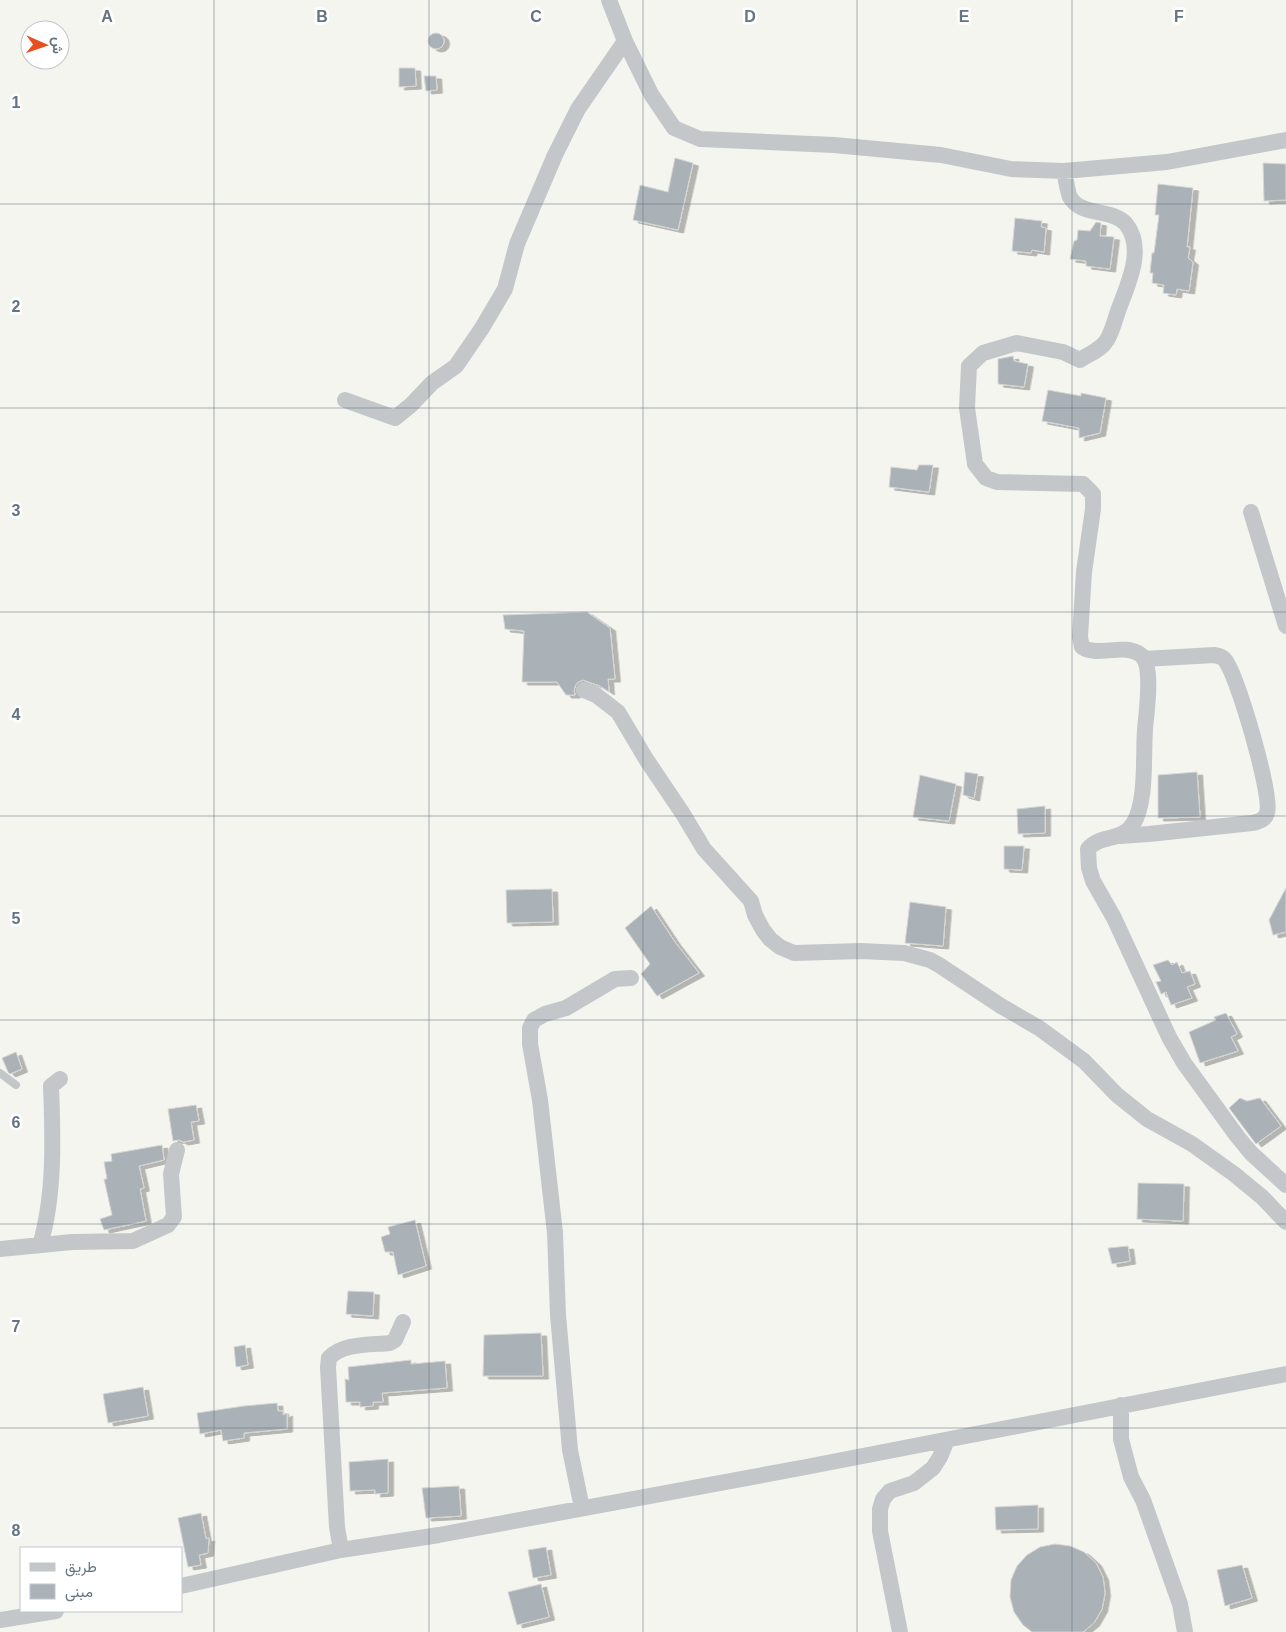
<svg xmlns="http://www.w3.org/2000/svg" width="1286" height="1632" viewBox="0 0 1286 1632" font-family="Arial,Vazirmatn,sans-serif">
<defs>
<filter id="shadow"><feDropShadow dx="5.5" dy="3" stdDeviation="0" flood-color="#0004"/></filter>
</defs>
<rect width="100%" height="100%" fill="#f5f5f0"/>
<path fill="#aab2b7" stroke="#d6d6d3" filter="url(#shadow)" d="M428 41a8 8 0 1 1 16 0a8 8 0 1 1-16 0Z
M399,68H415L416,86L399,87Z
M424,76H436L437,90L426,91Z
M675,158L693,163L678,230L633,220L640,185L668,192Z
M1263,163L1286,164V200L1264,201Z
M1158,184L1193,188L1187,247H1190L1188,258L1193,262L1189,291L1177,289L1176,295L1163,293L1164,285L1152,283L1153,273H1150L1152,253H1154L1159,215H1155Z
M1015,218L1042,221L1041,227L1046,228L1044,252L1032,250L1031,253L1012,251Z
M1096,222L1101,223L1100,236L1114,237L1110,269L1086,266V261L1070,259L1074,241L1077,240L1078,230L1090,231Z
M1013,356L1014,361L1028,364L1024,387L998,384V359Z
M1048,390L1081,396V393L1106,398L1100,433L1079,438V428L1042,421Z
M919,465H933L929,492L889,487L891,467L917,470Z
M587,612L610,628L615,679H608L609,692L600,686L583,680L578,682L575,686L574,691L575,695H566L557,682H522L524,631L505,629L503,615Z
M965,772L978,774L974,798L963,795Z
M1197,772L1200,817L1158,818V775Z
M920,775L956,784L949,821L913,817Z
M1045,806V833L1018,834L1017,809Z
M1004,846H1024L1022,870L1004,869Z
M1286,888V932L1273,935L1269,920Z
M552,889L553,922L507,923L506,890Z
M910,902L946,907L943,946L905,943Z
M651,906L675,942L699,973L657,996L641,974L650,964L625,928Z
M1168,960L1172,965L1177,962L1182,973L1190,971L1195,984L1187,987L1192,998L1171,1005L1166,992L1161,994L1156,982L1161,981L1153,965Z
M1226,1013L1237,1034L1231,1037L1238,1051L1200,1063L1189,1032L1216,1020L1214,1017Z
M16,1052L22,1069L10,1074L8,1072L2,1058Z
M1240,1098L1247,1101L1260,1098L1281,1126L1256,1144L1229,1108Z
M196,1105L199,1121L191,1122L194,1140L183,1142L179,1140L173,1141L168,1109Z
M162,1145L164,1160L139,1166L144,1188L140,1189L146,1221L104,1230L100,1219L112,1215L104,1179H107L104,1162L112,1161L111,1154Z
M1138,1183L1184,1184L1183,1221L1137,1219Z
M415,1220L426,1266L398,1275L393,1252H385L381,1237L390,1234L388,1227Z
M1128,1246L1130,1261L1112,1264L1108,1248Z
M348,1291L374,1292L373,1316L346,1314Z
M541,1333L543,1376H483L484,1335Z
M245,1345L248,1365L236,1367L234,1347Z
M411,1360V1364L445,1361L447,1388L382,1393L383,1402H373V1406L360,1407V1402H346L345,1379L349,1380L348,1367Z
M143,1387L148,1416L108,1423L103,1394Z
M277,1403L278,1411H283V1415L287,1413V1429L244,1433V1438L223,1441L221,1430L200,1434L197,1413L244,1406Z
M388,1459V1493L375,1494V1490L350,1491L349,1462Z
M459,1486L461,1516L426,1518L422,1488Z
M1038,1505V1529L996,1530L995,1507Z
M201,1513L206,1539L209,1538L208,1553L199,1555L201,1565L188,1567L178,1518Z
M1055,1544L1070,1546L1084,1552L1096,1563L1103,1577L1105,1593L1102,1609L1094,1623L1083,1632H1032L1023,1625L1014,1612L1010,1597L1011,1580L1017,1566L1027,1555L1040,1547Z
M546,1547L551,1575L533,1578L528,1550Z
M1242,1565L1252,1598L1225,1606L1217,1570Z
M541,1584L549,1617L517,1625L508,1592Z"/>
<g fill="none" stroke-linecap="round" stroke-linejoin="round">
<path stroke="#c4c7ca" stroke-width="8" d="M0,1073L16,1085"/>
<path stroke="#c4c7ca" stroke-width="16" d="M609,0L625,41L651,94L674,128L700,139L834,145L941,155L1011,169L1064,171L1167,162L1286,140
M1064,171C1065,175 1068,194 1070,197C1081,217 1112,208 1126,224C1146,249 1127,286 1118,311C1115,320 1112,332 1107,340C1101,350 1090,353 1080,360L1063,352L1017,343L983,353L969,366L967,408L975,464L986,478L997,482L1083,484L1093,494V509L1084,572L1080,637L1082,647C1098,658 1124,642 1141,655C1154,666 1146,714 1145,730C1143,756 1147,803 1133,824C1122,842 1100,834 1088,849L1089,868L1093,881L1114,918L1169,1037L1184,1063L1237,1136L1251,1153L1286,1185
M345,400L395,418L411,405L432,383L456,366L482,328L505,289L517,244L555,155L578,109L625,41
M1251,512L1286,626
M584,690L596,695L618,712L646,759L683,814L704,849L751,901L755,915L763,930L770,939L780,947L794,953L861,951L904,953L930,960L939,965L1001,1006L1039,1028L1084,1061L1117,1095L1147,1119L1192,1144L1234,1174L1262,1197L1286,1222
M1120,836L1149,834L1252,823C1259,822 1265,820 1267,813C1273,797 1239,683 1228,665C1225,658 1221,656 1214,655L1144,659
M40,1245C55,1195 53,1138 51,1086L60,1079
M0,1249L72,1242L133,1241L168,1225L174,1217L171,1174L177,1150
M1121,1405V1439L1131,1477L1143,1500L1180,1604L1185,1632
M582,1508L570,1450L558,1315L555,1233L540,1100L530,1044V1028L534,1020L545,1014L566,1008L615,979L631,978
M341,1550L337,1527L328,1367L329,1358C343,1343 370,1345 390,1343L395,1340L403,1322
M181,1586L341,1550L439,1535L806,1467L1286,1374
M0,1620L56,1611
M900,1632L880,1531V1509L883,1499L890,1491L914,1483L933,1468L940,1457L947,1440"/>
</g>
<path fill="none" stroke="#637482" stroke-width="1" stroke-opacity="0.55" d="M214,0V1632M429,0V1632M643,0V1632M857,0V1632M1072,0V1632M0,204H1286M0,408H1286M0,612H1286M0,816H1286M0,1020H1286M0,1224H1286M0,1428H1286"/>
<g font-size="16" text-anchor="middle" font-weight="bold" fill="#637482" stroke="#fff" stroke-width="5" stroke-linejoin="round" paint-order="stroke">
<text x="107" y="22">A</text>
<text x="322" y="22">B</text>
<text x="536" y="22">C</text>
<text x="750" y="22">D</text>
<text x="964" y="22">E</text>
<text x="1179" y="22">F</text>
<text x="16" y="108">1</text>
<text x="16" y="312">2</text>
<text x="16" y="516">3</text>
<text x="16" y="720">4</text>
<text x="16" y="924">5</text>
<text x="16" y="1128">6</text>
<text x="16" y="1332">7</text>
<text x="16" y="1536">8</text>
</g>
<rect x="20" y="1547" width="162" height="65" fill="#ffffff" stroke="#c1c7cd"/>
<rect x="30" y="1563" width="25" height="8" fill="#c4c7ca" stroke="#c1c7cd"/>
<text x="65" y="1572" font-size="15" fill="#637482">طريق</text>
<rect x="30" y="1584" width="25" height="15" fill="#aab2b7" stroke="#c1c7cd"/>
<text x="65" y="1597" font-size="15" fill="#637482">مبنى</text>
<g transform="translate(45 45) rotate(92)"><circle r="24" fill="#ffffff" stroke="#c1c7cd"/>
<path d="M0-4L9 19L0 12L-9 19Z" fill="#e7501e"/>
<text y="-8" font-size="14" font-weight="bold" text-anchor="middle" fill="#637482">ش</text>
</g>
</svg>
